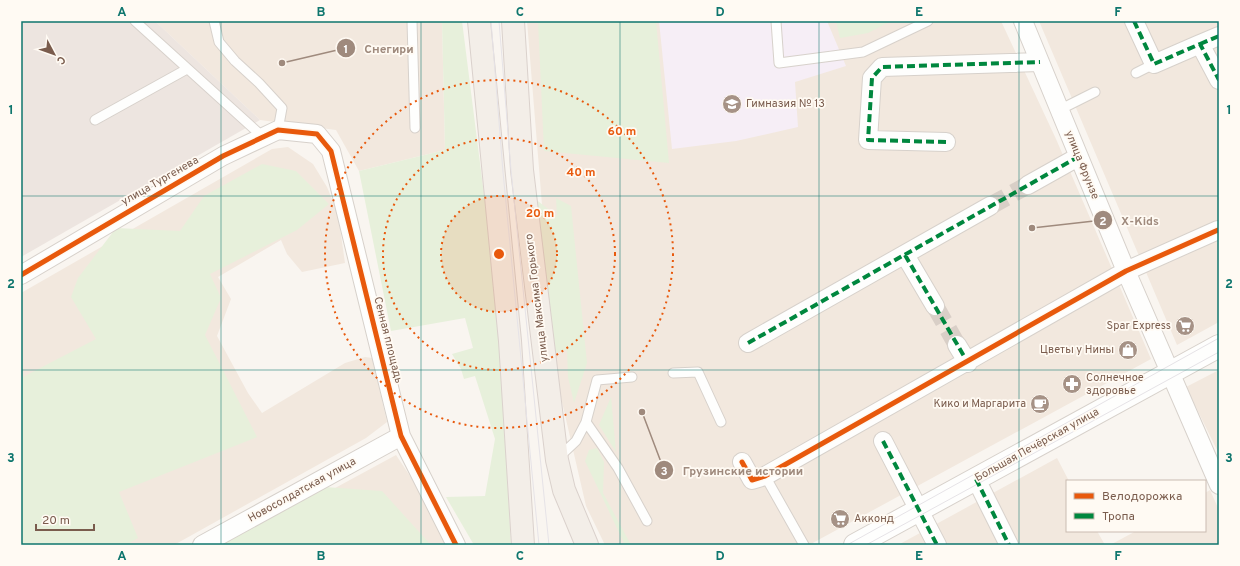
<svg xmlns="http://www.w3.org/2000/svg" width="1240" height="566" viewBox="0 0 1240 566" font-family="Overpass,sans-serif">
<rect width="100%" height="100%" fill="#f9f5f0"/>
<path fill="#f2e8de" d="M155,21H442L445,150L359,171L336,130L260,120Z
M527,21H1001L1056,139L1151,359L809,545H605L586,506L556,376Z
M1039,21H1219V322L1177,345Z
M288,147L313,164L327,187L338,214L345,263L302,272L287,254L281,240L218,277L231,299L217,336L248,393L262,413L345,363L365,357L372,358L387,422L366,438L174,545H21V293L272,149Z
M1219,370V454L1186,387Z
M396,455L456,545H230Z
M1057,458L1069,481H1067V531H1097L1105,545H898Z
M1210,490L1219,510V545H1110L1136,531H1205V493Z"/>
<path fill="#ede5e0" d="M21,21H155L260,120L21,257Z"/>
<path fill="#f6eef6" d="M659,21H827L846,66L795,82L798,127L736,141L672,149Z"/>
<path fill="#e7f0db" d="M442,21H462L498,305L511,545H474L446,497L485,496L495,439L475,376L464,379L461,369L452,354L473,348L465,318L391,331L359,171L445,150Z
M538,21H656L669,163L544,151Z
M836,21H891L868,33L840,38Z
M262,164L296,171L329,204L297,230L210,274L221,298L205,335L257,437L119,492L138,538L126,545H45L38,542L33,545H21V378L96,339L71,297L78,278L116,228L180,231L204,196Z
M534,198L557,216L556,198L571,206L587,363L574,403L568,377L567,350L550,354Z
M611,397L616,452L599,425Z
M597,448L604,462L603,493L631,545H625L585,461L589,450Z
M325,487L382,491L431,545H219Z"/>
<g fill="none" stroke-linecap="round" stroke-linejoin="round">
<path stroke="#d9cfc7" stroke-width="18" stroke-dasharray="18 9" stroke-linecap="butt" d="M990,206L1028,185
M935,306L957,345"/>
<g stroke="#d7d1cb" stroke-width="11">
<path id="service" d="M135,21L263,137
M214,21L219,42L235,61L259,83L282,108L278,130
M412,21L415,128
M776,21L779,63L863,52L928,21
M1136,73L1154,64
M1059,110L1095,92
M95,120L187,69
M673,373L698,372L721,422
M586,422L618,468L647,521
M559,457L576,441L586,422L597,380L632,377
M765,476L804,545"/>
</g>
<g stroke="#d7d1cb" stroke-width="20">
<path id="minor" d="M1023,21L1126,271L1219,485
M1134,21L1154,64L1200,44L1219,80
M1200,44L1219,36
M946,142L868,140L872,78L882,67L1040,62
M1028,185L1078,157
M905,255L935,306
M21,275L223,156L278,130L317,134L331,151L401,436L456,545
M748,343L990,206
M957,345L968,363
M883,441L937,545
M742,462L752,480L765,476L1126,271L1218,230
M976,479L1009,545
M202,545L401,436"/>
</g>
<g stroke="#d7d1cb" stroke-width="24">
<path id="tertiary" d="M855,545L1219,346"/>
</g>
<g stroke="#dad1cc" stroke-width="24">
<path id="primary" d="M479,21L510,341L523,545
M513,21L522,170L557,460L564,490L587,545"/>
</g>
<use href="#service" stroke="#fefefd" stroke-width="9"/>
<use href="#minor" stroke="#fefefd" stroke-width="18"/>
<use href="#tertiary" stroke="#fefefd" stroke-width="22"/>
<use href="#primary" stroke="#f3eee8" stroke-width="22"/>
<path stroke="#e6e3e7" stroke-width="1" d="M491,21L503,172L539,545
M499,21L511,170L549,545
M847,545L1219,338
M866,545L1219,352"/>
<path stroke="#00873e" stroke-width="4" stroke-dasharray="8 4" stroke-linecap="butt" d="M1134,21L1154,64L1200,44L1219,80
M1200,44L1219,36
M946,142L868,140L872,78L882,67L1040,62
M905,255L968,363
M748,343L1078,157
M883,441L937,545
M976,479L1009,545"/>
<g stroke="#fffaf3" stroke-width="8">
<path id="cycleway" d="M21,275L223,156L278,130L317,134L331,151L401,436L456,545
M742,462L752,480L765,476L1126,271L1218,230"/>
</g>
<use href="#cycleway" stroke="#e8590c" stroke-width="5"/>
</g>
<path fill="none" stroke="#0f766e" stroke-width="1" stroke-opacity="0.55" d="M221,21V545M421,21V545M620,21V545M819,21V545M1019,21V545M21,196H1219M21,370H1219"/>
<circle cx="499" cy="254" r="58" fill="#e8590c" fill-opacity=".12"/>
<g fill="none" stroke="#e8590c" stroke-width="2" stroke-dasharray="2 4">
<circle cx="499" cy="254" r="58"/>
<circle cx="499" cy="254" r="116"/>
<circle cx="499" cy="254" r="174"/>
</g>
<defs>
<g id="school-disc" transform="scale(1)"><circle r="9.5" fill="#a69286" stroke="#fffaf3"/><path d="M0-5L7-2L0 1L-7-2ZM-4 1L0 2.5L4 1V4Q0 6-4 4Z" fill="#fff"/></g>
<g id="supermarket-disc" transform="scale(1)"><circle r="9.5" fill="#a69286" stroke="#fffaf3"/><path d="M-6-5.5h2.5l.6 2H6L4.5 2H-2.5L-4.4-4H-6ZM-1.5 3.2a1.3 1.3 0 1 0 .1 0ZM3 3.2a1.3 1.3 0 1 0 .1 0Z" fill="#fff"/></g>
<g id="shop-disc" transform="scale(1)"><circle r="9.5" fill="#a69286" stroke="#fffaf3"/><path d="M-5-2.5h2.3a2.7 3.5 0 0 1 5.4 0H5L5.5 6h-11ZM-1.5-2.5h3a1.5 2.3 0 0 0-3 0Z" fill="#fff"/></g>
<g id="pharmacy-disc" transform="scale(1)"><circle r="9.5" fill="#a69286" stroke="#fffaf3"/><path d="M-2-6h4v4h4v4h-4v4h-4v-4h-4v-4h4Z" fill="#fff"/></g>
<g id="cafe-disc" transform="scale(1)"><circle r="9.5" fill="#a69286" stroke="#fffaf3"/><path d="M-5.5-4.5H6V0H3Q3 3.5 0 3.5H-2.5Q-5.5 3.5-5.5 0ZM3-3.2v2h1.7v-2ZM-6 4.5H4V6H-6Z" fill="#fff"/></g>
</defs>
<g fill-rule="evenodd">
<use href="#school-disc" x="732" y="104"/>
<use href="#supermarket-disc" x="1185" y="326"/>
<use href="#shop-disc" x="1128" y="350"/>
<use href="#pharmacy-disc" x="1072" y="384"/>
<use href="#cafe-disc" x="1040" y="404"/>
<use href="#supermarket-disc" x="840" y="519"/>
</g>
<g text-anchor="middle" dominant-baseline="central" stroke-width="3.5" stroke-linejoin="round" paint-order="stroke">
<g font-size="11" fill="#7a5c4d" stroke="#fffaf3" text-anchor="start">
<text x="746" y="104">Гимназия № 13</text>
<text x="1171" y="326" text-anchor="end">Spar Express</text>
<text x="1114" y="350" text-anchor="end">Цветы у Нины</text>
<text x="1086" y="378">Солнечное<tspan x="1086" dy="13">здоровье</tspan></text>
<text x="1026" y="404" text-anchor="end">Кико и Маргарита</text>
<text x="854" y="519">Акконд</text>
</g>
<g font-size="11" fill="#7a5c4d" stroke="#fffaf3">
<text transform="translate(1082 165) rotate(68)">улица Фрунзе</text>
<text transform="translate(160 181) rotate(-30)">улица Тургенева</text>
<text transform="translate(537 298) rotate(-97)">улица Максима Горького</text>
<text transform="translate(388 340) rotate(76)">Сенная площадь</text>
<text transform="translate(1037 445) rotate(-29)">Большая Печёрская улица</text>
<text transform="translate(302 490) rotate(-29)">Новосолдатская улица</text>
</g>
</g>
<circle cx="499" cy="254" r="6" fill="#e8590c" stroke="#fffaf3" stroke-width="2"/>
<g font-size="12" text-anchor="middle" font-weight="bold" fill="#e8590c" stroke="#fffaf3" stroke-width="3.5" stroke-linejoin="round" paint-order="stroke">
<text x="622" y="135">60 m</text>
<text x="581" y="176">40 m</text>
<text x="540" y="217">20 m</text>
</g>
<path fill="none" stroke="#9f8a7d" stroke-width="1.5" d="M282 63L346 48M1032 228L1103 220M642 412L664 470"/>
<g fill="#9f8a7d" stroke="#fffaf3" stroke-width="1.5">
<circle cx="282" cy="63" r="4"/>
<circle cx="1032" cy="228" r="4"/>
<circle cx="642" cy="412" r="4"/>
<circle cx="346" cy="48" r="10"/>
<circle cx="1103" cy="220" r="10"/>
<circle cx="664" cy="470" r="10"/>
</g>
<g font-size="12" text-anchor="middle" font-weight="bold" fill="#fff">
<text x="346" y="53">1</text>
<text x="1103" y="225">2</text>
<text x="664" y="475">3</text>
</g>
<g font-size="12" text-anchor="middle" font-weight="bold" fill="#9f8a7d" stroke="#fffaf3" stroke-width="3.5" stroke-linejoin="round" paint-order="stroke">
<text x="389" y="53">Снегири</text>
<text x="1140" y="225">X-Kids</text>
<text x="743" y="475">Грузинские истории</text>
</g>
<rect width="1240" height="566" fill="none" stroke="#fffaf3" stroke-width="44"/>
<rect x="1066" y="480" width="140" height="52" fill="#fffaf3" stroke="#cabbb1"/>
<rect x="1074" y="493" width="20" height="6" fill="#e8590c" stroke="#cabbb1"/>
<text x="1102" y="500" font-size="12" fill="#7a5c4d">Велодорожка</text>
<rect x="1074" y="513" width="20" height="6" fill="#00873e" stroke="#cabbb1"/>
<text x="1102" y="520" font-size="12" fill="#7a5c4d">Тропа</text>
<g transform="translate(54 54) rotate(131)" stroke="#fffaf3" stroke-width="3" paint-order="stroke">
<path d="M0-3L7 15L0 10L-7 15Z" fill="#7a5c4d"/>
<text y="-6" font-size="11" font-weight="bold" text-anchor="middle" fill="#7a5c4d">С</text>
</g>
<path d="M36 524v6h58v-6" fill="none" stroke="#7a5c4d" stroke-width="2"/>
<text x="42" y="524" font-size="12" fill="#7a5c4d" stroke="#fffaf3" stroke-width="3" paint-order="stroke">20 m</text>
<rect x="22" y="22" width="1196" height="522" fill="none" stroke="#0f766e" stroke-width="1.5"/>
<g font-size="13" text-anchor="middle" font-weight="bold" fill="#0f766e">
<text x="122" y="16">A</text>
<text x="321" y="16">B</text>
<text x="520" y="16">C</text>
<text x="720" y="16">D</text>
<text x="919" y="16">E</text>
<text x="1118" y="16">F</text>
<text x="11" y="114">1</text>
<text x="1229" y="114">1</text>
<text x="11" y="288">2</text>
<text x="1229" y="288">2</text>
<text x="11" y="462">3</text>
<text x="1229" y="462">3</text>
<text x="122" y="560">A</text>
<text x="321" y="560">B</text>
<text x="520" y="560">C</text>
<text x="720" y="560">D</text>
<text x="919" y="560">E</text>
<text x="1118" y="560">F</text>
</g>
</svg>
